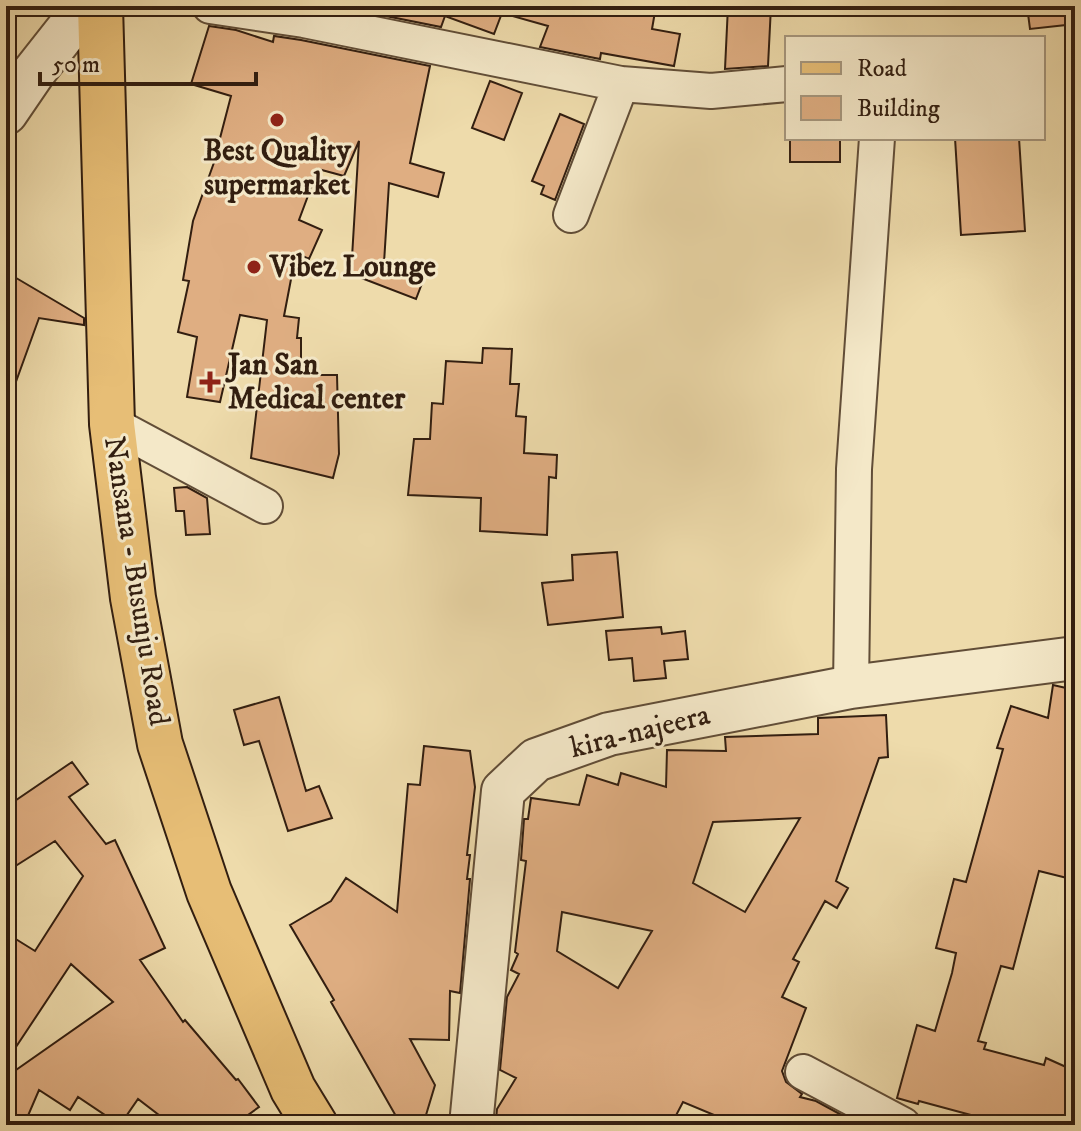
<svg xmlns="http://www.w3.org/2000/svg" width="1081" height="1131" viewBox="0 0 1081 1131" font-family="'IM FELL DW Pica',serif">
<rect width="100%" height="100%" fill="#eedbab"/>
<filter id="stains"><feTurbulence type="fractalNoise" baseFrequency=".0025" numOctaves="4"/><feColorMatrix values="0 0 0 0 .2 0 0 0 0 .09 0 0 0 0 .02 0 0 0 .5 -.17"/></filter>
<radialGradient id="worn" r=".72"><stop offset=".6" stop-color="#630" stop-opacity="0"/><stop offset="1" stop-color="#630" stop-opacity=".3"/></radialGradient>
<path fill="#dfae82" stroke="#321e10" stroke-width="2" fill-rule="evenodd" d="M336,6H656L652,29L680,34L674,66L601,53L600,59L540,47L548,26L502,13L494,34L445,16L441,27Z
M728,6H771L768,66L725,69Z
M1027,6H1075V24L1030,29Z
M209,26L236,30L273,42L274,36L301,40L430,66L410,163L444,173L438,197L389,183L384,263L424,278L416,299L351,274L359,141L344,176L318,169L299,220L322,230L309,259L296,253L284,316L299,318L297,338H301V375H337L339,454L333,478L251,458L267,320L240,315L220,402L187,397L197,337L178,332L189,281L183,280L193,221L221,143L219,142L231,96L191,84Z
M490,81L522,93L504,140L472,128Z
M560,114L584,124L555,200L541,194L544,186L532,181Z
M790,138H840V162H790Z
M955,138H1019L1025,231L961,235Z
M6,272L84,318V325L39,318L9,401H6Z
M483,348L512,349L510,384H519L516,416L526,417L524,453L557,455L556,478L549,477L547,535L480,531L481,498L408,495L414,439H430L432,403L443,404L446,361L482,363Z
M187,487L207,498L210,534L186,535L184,511H176L174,488Z
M617,552L623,617L548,625L542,583L573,580L572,555Z
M661,627L662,634L685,631L688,659L664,661L666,678L634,681L632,658L609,660L606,631Z
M1053,685L1075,690V880L1039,871L1013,969L1001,966L978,1041L986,1043L984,1049L1044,1065L1046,1058L1075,1071V1125H1008L919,1101L918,1104L897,1098L917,1025L935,1031L952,973L956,953L936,948L954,879L966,882L1003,749L997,748L1011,706L1048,718Z
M279,697L306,791L319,786L332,818L288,831L259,741L244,745L234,710Z
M886,715L888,757L879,758L836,881L848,888L837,908L825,901L793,959L799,962L782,997L806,1008L782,1071L786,1082L802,1094L800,1097L816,1101L860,1125H738L683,1102L671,1125H503L496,1120L497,1109L516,1078L500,1070L507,997L519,974L511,970L518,954L515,952L526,861L521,860L524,819H528L531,798L579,805L587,775L618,785L621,773L666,787L667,750L726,751L725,737L818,734V718ZM800,818L745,912L693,883L713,822ZM562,912L652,931L618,988L557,951Z
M424,746L470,751L475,787L467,855H470L467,879H470L460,993L450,991L449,1040L410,1039L435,1085L423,1125H401L331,1002L334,1000L290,925L331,901L346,878L397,912L408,784L420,785Z
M72,762L88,784L69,797L106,844L115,840L165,948L140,960L183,1022L185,1020L236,1080L238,1079L259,1107L234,1125H172L138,1099L120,1125L78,1097L70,1110L39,1090L24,1125H6V1077L113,1002L71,964L6,1062V933L35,951L83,876L55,841L6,872V807Z"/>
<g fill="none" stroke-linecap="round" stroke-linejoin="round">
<g stroke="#614d37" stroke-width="38">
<path id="minor" d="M210,6L304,20L621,84L711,91L787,84
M571,215L621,84
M112,424L265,506
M851,687L854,469L877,138
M803,1072L903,1125"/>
</g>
<g stroke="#614d37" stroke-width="46">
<path id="tertiary" d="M6,113L34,72L86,6
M471,1125L503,791L536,760L609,734L851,687L1075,658"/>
</g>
<g stroke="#321e10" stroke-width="48">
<path id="primary" d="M100,6L112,424L133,598L160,744L209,892L293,1089L315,1125"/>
</g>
<use href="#minor" stroke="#f4e8c8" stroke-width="34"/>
<use href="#tertiary" stroke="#f4e8c8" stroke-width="42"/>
<use href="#primary" stroke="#e7be76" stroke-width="44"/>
</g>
<g fill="#8f2418" stroke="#f4e8c8" stroke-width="3">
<circle cx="277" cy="120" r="8"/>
<circle cx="254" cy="267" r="8"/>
<path d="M206 370h8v8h8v8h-8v8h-8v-8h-8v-8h8z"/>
</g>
<g text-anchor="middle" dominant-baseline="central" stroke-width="6" stroke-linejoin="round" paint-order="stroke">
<g font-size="30" font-weight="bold" fill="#321e10" stroke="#f4e8c8" text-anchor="start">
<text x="277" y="151" text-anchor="middle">Best Quality<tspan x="277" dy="34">supermarket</tspan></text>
<text x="270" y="267">Vibez Lounge</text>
<text x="228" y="365">Jan San<tspan x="228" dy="34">Medical center</tspan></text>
</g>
<g font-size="30" fill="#321e10" stroke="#f4e8c8">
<text transform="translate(136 581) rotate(81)">Nansana - Busunju Road</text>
<text transform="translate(640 732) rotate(-14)">kira-najeera</text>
</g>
</g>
<rect width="1081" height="1131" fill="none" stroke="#eedbab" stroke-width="32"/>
<rect x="8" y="8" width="1065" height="1115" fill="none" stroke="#321e10" stroke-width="4"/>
<rect x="16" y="16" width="1049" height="1099" fill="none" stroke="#321e10" stroke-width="2"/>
<rect x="785" y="36" width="260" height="104" fill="#f4e8c8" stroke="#a6977e" stroke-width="2"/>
<rect x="801" y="62" width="40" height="12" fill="#e7be76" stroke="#a6977e" stroke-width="2"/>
<text x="857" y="76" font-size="24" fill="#321e10">Road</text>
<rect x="801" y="96" width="40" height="24" fill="#dfae82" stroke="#a6977e" stroke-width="2"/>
<text x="857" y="116" font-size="24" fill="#321e10">Building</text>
<path d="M40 72v12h216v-12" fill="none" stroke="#321e10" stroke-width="4"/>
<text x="52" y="72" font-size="24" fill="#321e10" stroke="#f4e8c8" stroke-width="6" paint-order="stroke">50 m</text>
<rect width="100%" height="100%" filter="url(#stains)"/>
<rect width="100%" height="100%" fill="url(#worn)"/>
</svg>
